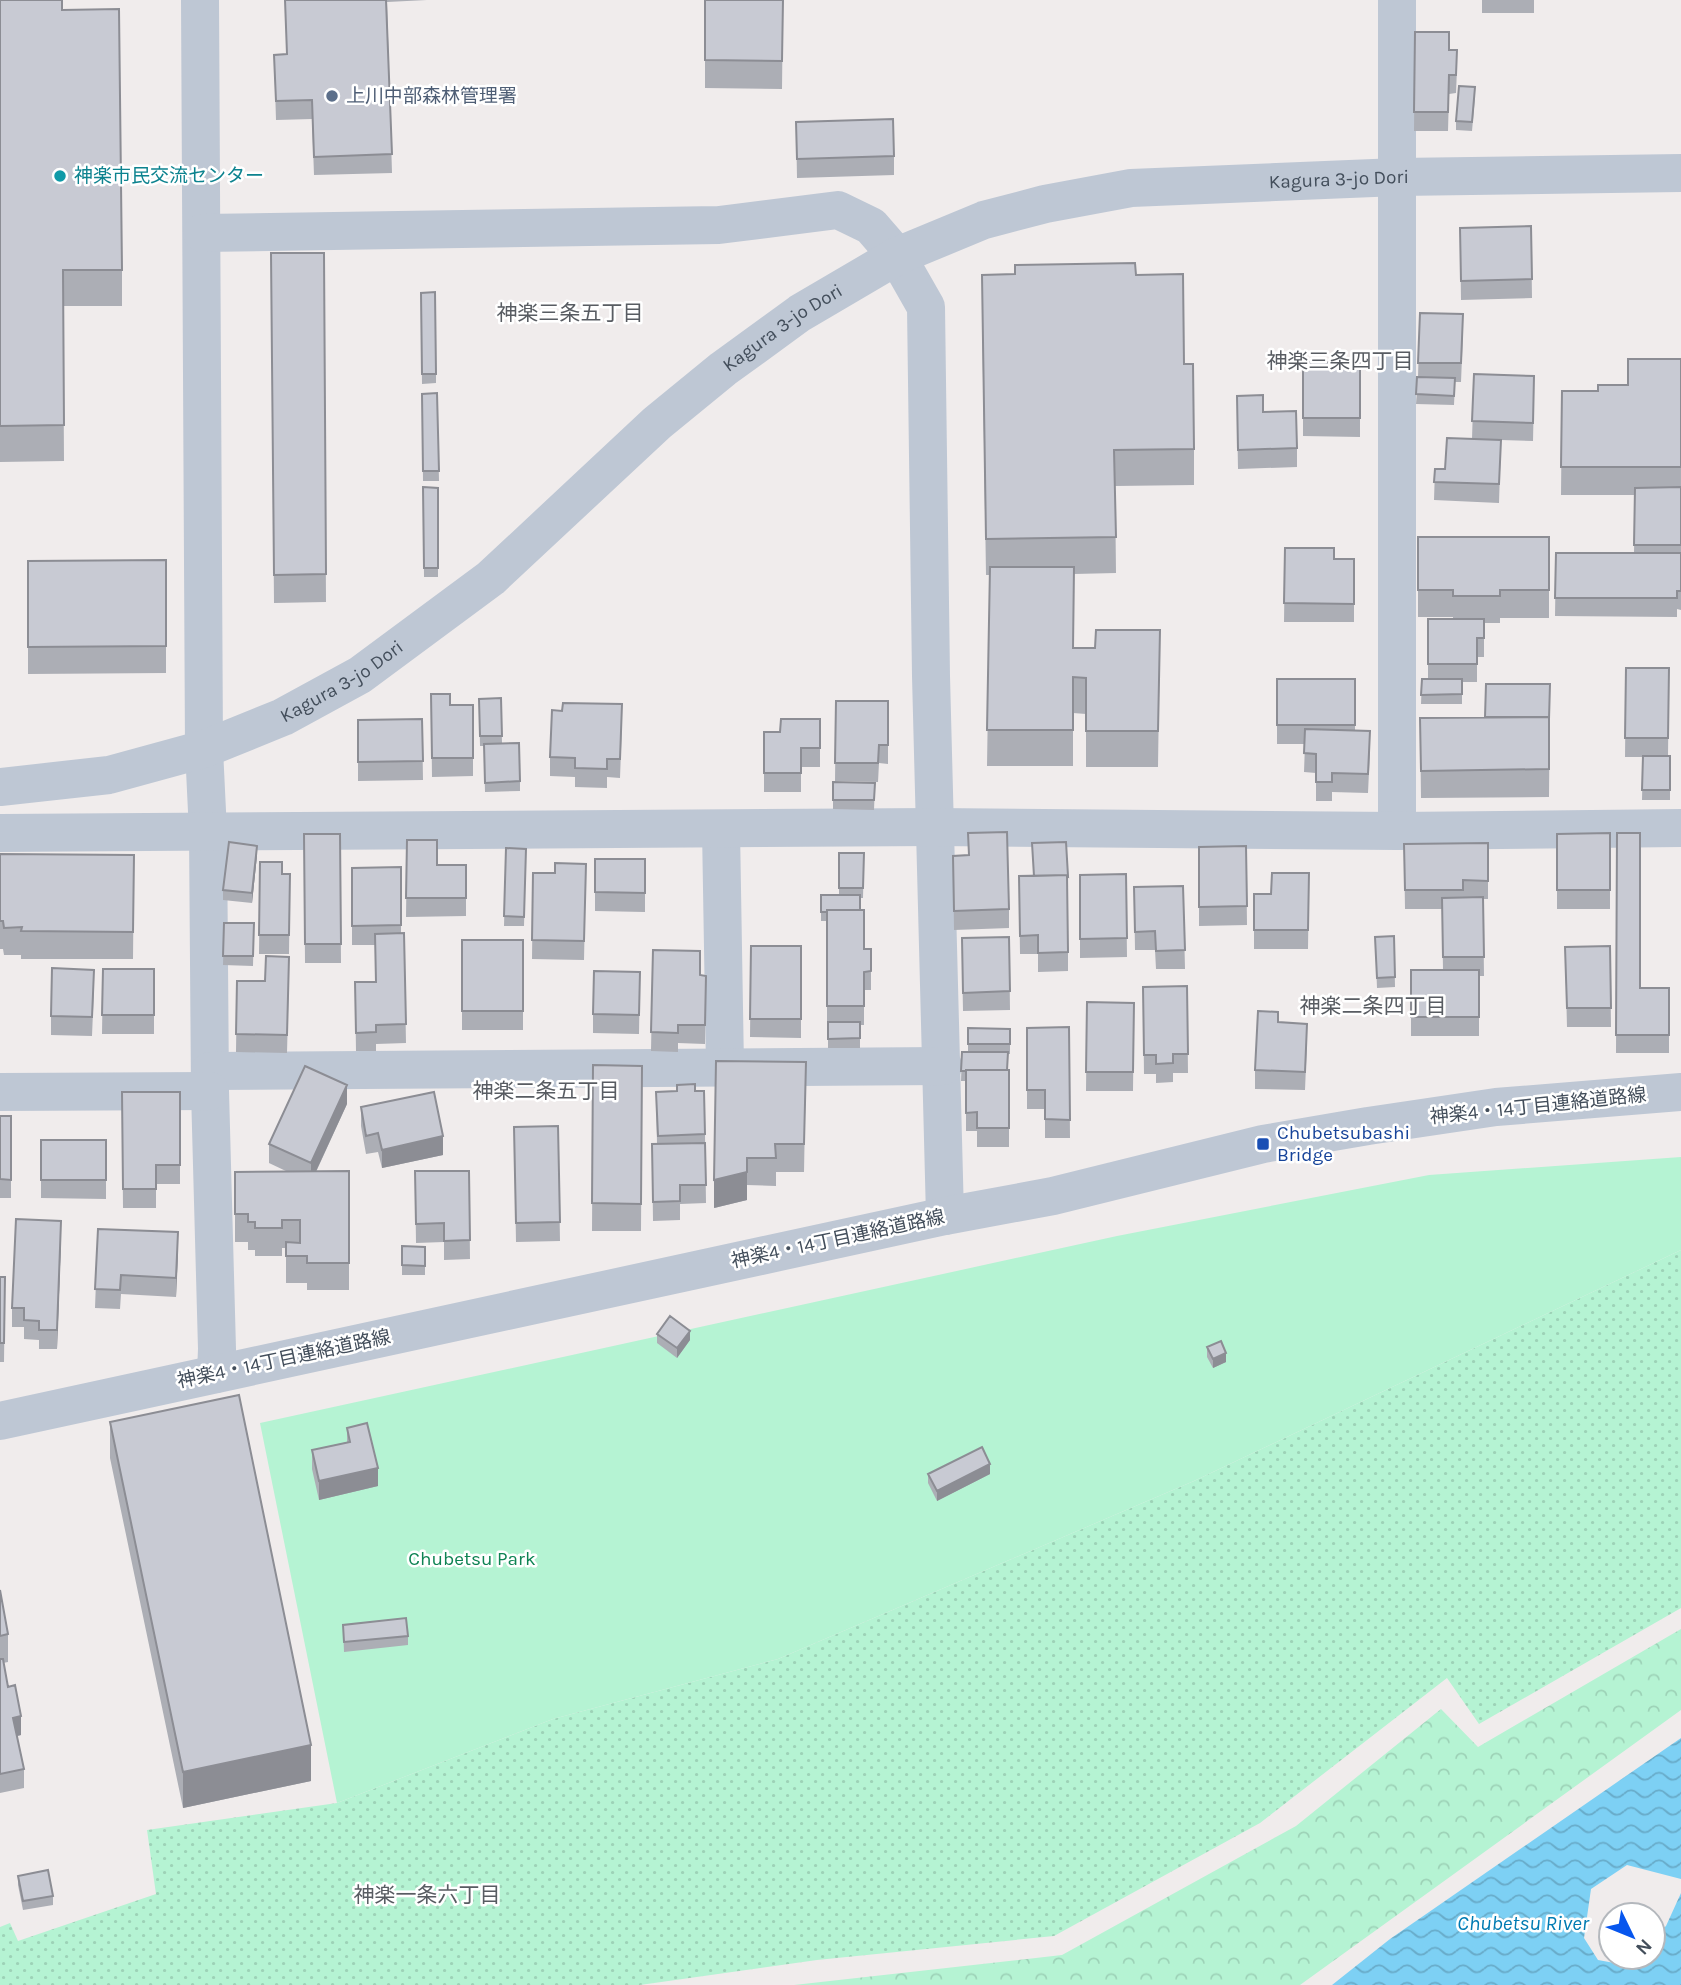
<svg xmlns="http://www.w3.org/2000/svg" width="1681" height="1985" viewBox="0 0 1681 1985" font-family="Karla,'Noto Sans JP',sans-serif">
<defs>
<pattern id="grass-dots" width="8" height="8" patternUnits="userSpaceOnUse" patternTransform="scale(1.75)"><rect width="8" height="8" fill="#b5f3d3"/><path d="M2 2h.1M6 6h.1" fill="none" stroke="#9dd2b7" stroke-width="1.8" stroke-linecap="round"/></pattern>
<pattern id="forest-crowns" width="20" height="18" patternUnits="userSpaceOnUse" patternTransform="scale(1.75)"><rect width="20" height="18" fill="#b5f3d3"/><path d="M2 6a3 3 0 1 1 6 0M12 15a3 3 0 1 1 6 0" fill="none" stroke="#9dd2b7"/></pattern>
<pattern id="water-waves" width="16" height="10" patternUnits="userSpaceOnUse" patternTransform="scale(1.75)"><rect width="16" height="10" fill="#7dd0f4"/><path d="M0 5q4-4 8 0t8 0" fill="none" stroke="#68abc9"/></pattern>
</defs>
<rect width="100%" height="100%" fill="#f0ecec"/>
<path fill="url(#grass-dots)" d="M1681,1250V1608L1479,1724L1447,1678L1260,1823L1054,1936L817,1960L640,1985H0V1927L10,1923L18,1941L156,1894L147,1830L337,1803L553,1719L778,1659L1194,1481Z"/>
<path fill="url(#forest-crowns)" d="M1681,1629V1710L1300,1985H794L1062,1955L1296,1826L1441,1709L1478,1747Z"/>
<path fill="#b5f3d3" d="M1681,1157V1250L1194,1481L778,1659L553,1719L337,1803L260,1423L1117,1236L1429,1175Z"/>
<path fill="url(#water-waves)" d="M1681,1738V1879L1627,1865L1591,1889L1584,1938L1598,1960L1620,1964L1629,1957H1653V1937L1666,1926L1681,1893V1985H1332L1390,1939Z"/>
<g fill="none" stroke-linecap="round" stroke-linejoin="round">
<g stroke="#bec7d4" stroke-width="38">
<path d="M200,0L204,749L208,832L210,1091L217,1349L216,1374"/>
<path d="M202,233L719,225L838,210L871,226L897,256L926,307L931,676L945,1216"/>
<path id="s1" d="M0,787L109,775L204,749L283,717L360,675L491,578L657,423L723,369L800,313L897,256L984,220L1045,204L1131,188L1398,177L1681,173"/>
<path d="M721,829L725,1067"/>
<path d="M1397,831V0"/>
<path d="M0,833L935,827L1397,831L1681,828"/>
<path d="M210,1071L943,1066"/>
<path d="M0,1092L210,1091"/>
<path d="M0,1421L945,1216L1053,1196L1263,1144L1368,1126L1496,1107L1681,1092"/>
</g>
</g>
<path fill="#acaeb5" d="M0,0L62,10L122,270V306H63L64,461L0,462Z
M285,0H427L387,2L392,173L314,175L312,119L276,120L274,55L287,54Z
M705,0H783L782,89L705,88Z
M1482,0H1534V13H1482Z
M1415,32L1449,50L1457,69L1456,93L1449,94L1448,131H1414Z
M1475,97L1472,131L1456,130V121Z
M796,122L894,156V175L797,178Z
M1531,226L1532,298L1461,300L1460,228Z
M271,253H324L326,602L274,603Z
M1136,275L1184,364L1194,449V485L1115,486L1116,573L1074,574L1073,648H1095L1160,630L1158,767H1086V714L1073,713V766H987L990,575H986L982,311Z
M421,293L436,374V383L422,384Z
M1420,313L1463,333L1461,382H1455L1454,405L1416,404L1418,377Z
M1681,359V610L1677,609V617L1555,616L1556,553H1634L1635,495H1561L1562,391H1598L1628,385Z
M1303,362H1360V437L1303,436Z
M1474,374L1534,395L1533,441L1501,440L1499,503L1434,500L1435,469H1445L1472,439Z
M437,393L439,481H423L422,394Z
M1263,412L1297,448V467L1238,469L1237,414Z
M423,487L438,488V577H424Z
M1418,537H1549V618H1500V623H1484V657H1477V682H1462V704H1421L1422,679H1428V619H1453V617H1418Z
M1285,548L1334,559H1354V622H1284Z
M166,560V673L28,674V561Z
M1626,668H1669L1668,756H1670V800H1642L1643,757H1625Z
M1277,679H1355V731L1370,750L1368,793L1332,792V801H1316V773L1304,772L1305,744H1277Z
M1550,684L1549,797L1421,798L1420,718L1485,717Z
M431,694L450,705H473V776L432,777Z
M501,698L502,743L520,781V791L485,792L484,746H480L479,699Z
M836,701H888V764L879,763L878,782L835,781Z
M422,719L423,780L358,781V720Z
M820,719V767H801V792H764V732H780Z
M622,723L620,778L607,777V788L575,787V777L550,776V757Z
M833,782L875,783L874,810L833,809Z
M968,833L1009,909V928L954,930L953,856L968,855Z
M1610,833V909H1557V834Z
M1617,833L1640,988H1669V1053H1616Z
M304,834H340L341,963H305Z
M407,840L437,865H466V916L406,917Z
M1032,843L1068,876V971L1038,972V954H1020L1019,876H1034Z
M1488,843V899H1483L1484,976H1479V1036H1411V970H1443L1442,909H1405L1404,844Z
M1246,846L1247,925L1199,926V847Z
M506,848L526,849L524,926H504Z
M839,853H864L863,898H860V910L864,949H871V990H864V1025H860V1048H828V1025H827V921H821V895H839Z
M0,854L134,855L133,959H21V955H4L3,949H0Z
M257,855L252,903L223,900V890Z
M595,859H645V912L595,911Z
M260,862L282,874H290L289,954H259Z
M586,864L584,960L532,959L533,873H555Z
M401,867V934L404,933L406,1043L376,1044V1051H356L355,982H376L375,945H352V868Z
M1309,873L1308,949H1254V894H1271Z
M1126,874L1127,957L1080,958V875Z
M1183,886L1185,969H1156L1155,950H1135L1134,887Z
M224,923H254L253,966L223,965Z
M1394,936L1395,987L1377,988L1375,937Z
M1009,937L1010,1010L963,1011L962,957Z
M462,940H523V1030H462Z
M751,946H801V1038L750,1037Z
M1610,946L1611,1027H1567L1565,947Z
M653,950L700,975L706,976L705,1044L678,1043V1052L651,1051Z
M103,969H154V1034H102Z
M640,972L639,1034L593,1033V1014Z
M289,975L287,1053L236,1052L237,981H265Z
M1187,986L1188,1073H1173V1082L1156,1083V1074H1144L1143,987Z
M94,988L92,1036L51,1035V1016Z
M1087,1002L1134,1003L1133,1091H1086Z
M1278,1022L1307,1042L1305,1090L1255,1089V1070Z
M1069,1027L1070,1138H1045V1109H1027V1028Z
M968,1028L1010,1029V1054H1007V1070H1009V1147H977V1131H966V1081H961L962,1052H968Z
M806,1062L804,1172H776V1186L747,1185V1200L714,1208Z
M593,1065L642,1066L641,1231H592Z
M695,1091L705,1134L706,1203L680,1204V1220L653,1221L652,1144H657L656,1092Z
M122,1092H180V1184H156V1208H123Z
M347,1104L316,1172L349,1171V1290H307V1283H286V1248H282V1256H255V1250H248V1242H235V1172H288L269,1163V1144Z
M361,1107L443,1155L382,1168L378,1152L366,1154L361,1126Z
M0,1116H11V1198H0Z
M558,1126L560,1241L516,1242L514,1127Z
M41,1140H106V1199L41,1198Z
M415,1171H469L470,1259L444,1260V1242L416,1243Z
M98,1229L178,1251L176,1297L121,1294L120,1309L95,1308Z
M61,1240L57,1349H39V1340L24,1339V1327H12V1308Z
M425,1247V1275H402V1265Z
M0,1277H5L4,1362H0Z
M657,1334L690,1340L677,1358L657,1343Z
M1207,1347L1226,1362L1213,1368L1207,1357Z
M110,1422L311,1781L183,1808L110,1458Z
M347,1428L378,1486L319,1500L312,1469V1450L347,1442Z
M928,1474H990L937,1501L928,1483Z
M0,1590L8,1634V1662L3,1663L8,1687L21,1735L17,1736L24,1769V1788L0,1793Z
M343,1625L408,1636V1645L344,1652Z
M18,1876L53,1896V1905L23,1910L18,1885Z"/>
<path fill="#8c8d94" d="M257,846V855L252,903V893Z
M347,1085V1104L311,1182V1163Z
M443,1136V1155L382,1168V1150Z
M747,1172V1200L714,1208V1180Z
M61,1221V1240L57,1349V1330Z
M178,1232V1251L176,1297V1278Z
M690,1331V1340L677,1358V1348Z
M1226,1353V1362L1213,1368V1359Z
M990,1464V1474L937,1501V1491Z
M378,1468V1486L319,1500V1481Z
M21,1716V1735L13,1737V1718Z
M311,1745V1781L183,1808V1772Z"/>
<path fill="#c8cad3" stroke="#8c8d94" stroke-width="2" d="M0,0H62V10L119,9L122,270H63L64,425L0,426Z
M285,0H386L392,154L314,157L312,100L276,101L274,55L287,54Z
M705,0H783L782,61L705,60Z
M1415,32H1449V50H1457L1456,75H1449L1448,112H1414Z
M1459,86L1475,87L1472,122L1456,121Z
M893,119L894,156L797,159L796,122Z
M1531,226L1532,279L1461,281L1460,228Z
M271,253H324L326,574L274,575Z
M1135,263L1136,275L1183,274L1184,364H1193L1194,449L1114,450L1116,537L986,539L982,275L1015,274V265Z
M435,292L436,374H422L421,293Z
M1420,313L1463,314L1461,363H1418Z
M1628,359H1681V467H1561L1562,391H1598V385H1628Z
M1303,362H1360V418H1303Z
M1474,374L1534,376L1533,423L1472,421Z
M1417,377L1455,378L1454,396L1416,394Z
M437,393L439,471H423L422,394Z
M1263,395V412L1296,411L1297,448L1238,450L1237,396Z
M1447,438L1501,440L1499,484L1434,482L1435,469H1445Z
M423,487L438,488V568H424Z
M1681,487V545H1634L1635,488Z
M1418,537H1549V590H1500V596H1453V590H1418Z
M1285,548H1334V559H1354V604L1284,603Z
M1556,553H1681V591H1677V598H1555Z
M166,560V646L28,647V561Z
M990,567H1074L1073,648H1095L1096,630H1160L1158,731H1086V678L1073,677V730H987Z
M1428,619H1484V638H1477V664H1428Z
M1626,668H1669L1668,738H1625Z
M1277,679H1355V725H1277Z
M1422,679H1462V694L1421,695Z
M1486,684H1550L1549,719V717H1485Z
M431,694H450V705H473V758H432Z
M501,698L502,736H480L479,699Z
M836,701H888V745H879L878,763H835Z
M563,703L622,704L620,759H607V769L575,768V758L550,757L552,710L562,711Z
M1549,717V769L1421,771L1420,718Z
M422,719L423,761L358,762V720Z
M781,719H820V748H801V773H764V732H780Z
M1305,729L1370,731L1368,774L1332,773V782H1316V754L1304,753Z
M519,743L520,781L485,783L484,744Z
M1643,756H1670V790H1642Z
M833,782L875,783L874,800H833Z
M1007,832L1009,909L954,911L953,856L969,855L968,833Z
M1610,833V890H1557V834Z
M1617,833H1640V988H1669V1035H1616Z
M304,834H340L341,944H305Z
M407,840H437V865H466V898H406Z
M229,842L257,846L252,893L223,890Z
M1066,842L1068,876L1067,875L1034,876L1032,843Z
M1488,843V881L1463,880V890H1405L1404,844Z
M1246,846L1247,906L1199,907V847Z
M506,848L526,849L524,917L504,916Z
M839,853H864L863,888H839Z
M0,854L134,855L133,932L21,931L22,927L4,928L3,921H0Z
M595,859H645V893L595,892Z
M260,862H282V874H290L289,935H259Z
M555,863L586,864L584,941L532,940L533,873H555Z
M401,867V925L352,926V868Z
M1272,873H1309L1308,930H1254V894H1271Z
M1126,874L1127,938L1080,939V875Z
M1067,875L1068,952L1038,953V935L1020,936L1019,876Z
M1183,886L1185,950L1156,951L1155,931L1135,932L1134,887Z
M821,895H860V910H827V912H821Z
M1483,897L1484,957H1443L1442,898Z
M827,910H864V949H871V971L864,972V1006H827Z
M224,923H254L253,956H223Z
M404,933L406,1024L376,1025V1032L356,1033L355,982H376L375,934Z
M1394,936L1395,977L1377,978L1375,937Z
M1009,937L1010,991L963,993L962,938Z
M462,940H523V1011H462Z
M751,946H801V1019H750Z
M1610,946L1611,1008H1567L1565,947Z
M653,950L700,951V975L706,976L705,1025H678V1033L651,1032Z
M266,956L289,957L287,1035L236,1034L237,981H265Z
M52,968L94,970L92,1017L51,1016Z
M103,969H154V1015H102Z
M1411,970H1479V1017H1411Z
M594,971L640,972L639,1015L593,1014Z
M1187,986L1188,1054H1173V1063L1156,1064V1055H1144L1143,987Z
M1087,1002L1134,1003L1133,1072H1086Z
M1258,1011L1278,1012V1022L1307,1024L1305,1072L1255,1070Z
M828,1022H860V1038L828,1039Z
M1069,1027L1070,1120L1045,1119V1090H1027V1028Z
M968,1028L1010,1029V1044H968Z
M962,1052H1008L1007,1070H966V1071H961Z
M716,1061L806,1062L804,1144H775L776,1158H747V1172L714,1180Z
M593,1065L642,1066L641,1204L592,1203Z
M305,1066L347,1085L311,1163L269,1144Z
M966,1070H1009V1128H977V1112L966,1113Z
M695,1084V1091H704L705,1134L658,1136L656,1092L677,1091V1085Z
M122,1092H180V1165H156V1189H123Z
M434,1092L443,1136L382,1150L378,1133L366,1136L361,1107Z
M0,1116H11V1180L0,1179Z
M558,1126L560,1222L516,1223L514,1127Z
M41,1140H106V1180H41Z
M705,1143L706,1185H680V1201L653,1202L652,1144Z
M349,1171V1263H307V1256H286V1242L300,1243V1220H282V1228H255V1222H248V1214H235V1172Z
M415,1171H469L470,1240L444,1241V1223L416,1224Z
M16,1219L61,1221L57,1330H39V1321L24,1320V1308H12Z
M98,1229L178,1232L176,1278L121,1275L120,1290L95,1289Z
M402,1246L425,1247V1266L402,1265Z
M0,1277H5L4,1343H0Z
M670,1316L690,1331L677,1348L657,1334Z
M1221,1341L1226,1353L1213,1359L1207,1347Z
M239,1395L311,1745L183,1772L110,1422Z
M367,1423L378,1468L319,1481L312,1450L350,1442L347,1428Z
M982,1447L990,1464L937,1491L928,1474Z
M0,1590L8,1634L0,1636Z
M406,1618L408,1636L344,1642L343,1625Z
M0,1659H3L8,1687L15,1685L21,1716L13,1718L24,1769L0,1774Z
M48,1870L53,1896L23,1901L18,1876Z"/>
<circle fill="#5c6f8a" stroke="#fff" stroke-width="2.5" cx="332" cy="96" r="7"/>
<circle fill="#0f9aa8" stroke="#fff" stroke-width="2.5" cx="60" cy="176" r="7"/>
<rect fill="#1a4fb4" stroke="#fff" stroke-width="2.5" x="1256" y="1137" width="14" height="14" rx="3.5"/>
<g text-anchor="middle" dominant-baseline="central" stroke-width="5" stroke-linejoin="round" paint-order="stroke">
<g font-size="19" fill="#4e5e75" stroke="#fff" text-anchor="start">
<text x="346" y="96">上川中部森林管理署</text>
</g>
<g font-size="19" fill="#0d838f" stroke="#fff" text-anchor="start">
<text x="74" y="176">神楽市民交流センター</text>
</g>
<g font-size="19" fill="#434e5b" stroke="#fff">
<text stroke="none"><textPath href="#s1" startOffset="1517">Kagura 3-jo Dori</textPath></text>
<text stroke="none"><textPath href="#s1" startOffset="929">Kagura 3-jo Dori</textPath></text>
<text stroke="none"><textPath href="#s1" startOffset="362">Kagura 3-jo Dori</textPath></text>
<text transform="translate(1538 1106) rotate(-6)">神楽4・14丁目連絡道路線</text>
<text transform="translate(838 1239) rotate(-12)">神楽4・14丁目連絡道路線</text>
<text transform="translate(284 1359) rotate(-12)">神楽4・14丁目連絡道路線</text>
</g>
<g font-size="19" fill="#164399" stroke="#fff" text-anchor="start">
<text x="1277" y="1133">Chubetsubashi<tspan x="1277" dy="22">Bridge</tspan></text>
</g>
<g font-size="19" fill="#0e8353" stroke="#fff">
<text x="472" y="1559">Chubetsu Park</text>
</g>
<g font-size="21" fill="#585c62" stroke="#fff">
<text x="570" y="313">神楽三条五丁目</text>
<text x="1340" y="361">神楽三条四丁目</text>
<text x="1373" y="1006">神楽二条四丁目</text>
<text x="546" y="1091">神楽二条五丁目</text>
<text x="427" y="1895">神楽一条六丁目</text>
</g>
<g font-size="21" font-style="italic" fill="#007bb2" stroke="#fff">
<text x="1523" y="1923">Chubetsu River</text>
</g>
</g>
<g transform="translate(1632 1936) rotate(133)"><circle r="33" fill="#ffffff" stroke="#b4b8bd" stroke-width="2"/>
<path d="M0-5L12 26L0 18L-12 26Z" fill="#0756ee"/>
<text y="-10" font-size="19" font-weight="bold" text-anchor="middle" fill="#434e5b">N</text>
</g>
</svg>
